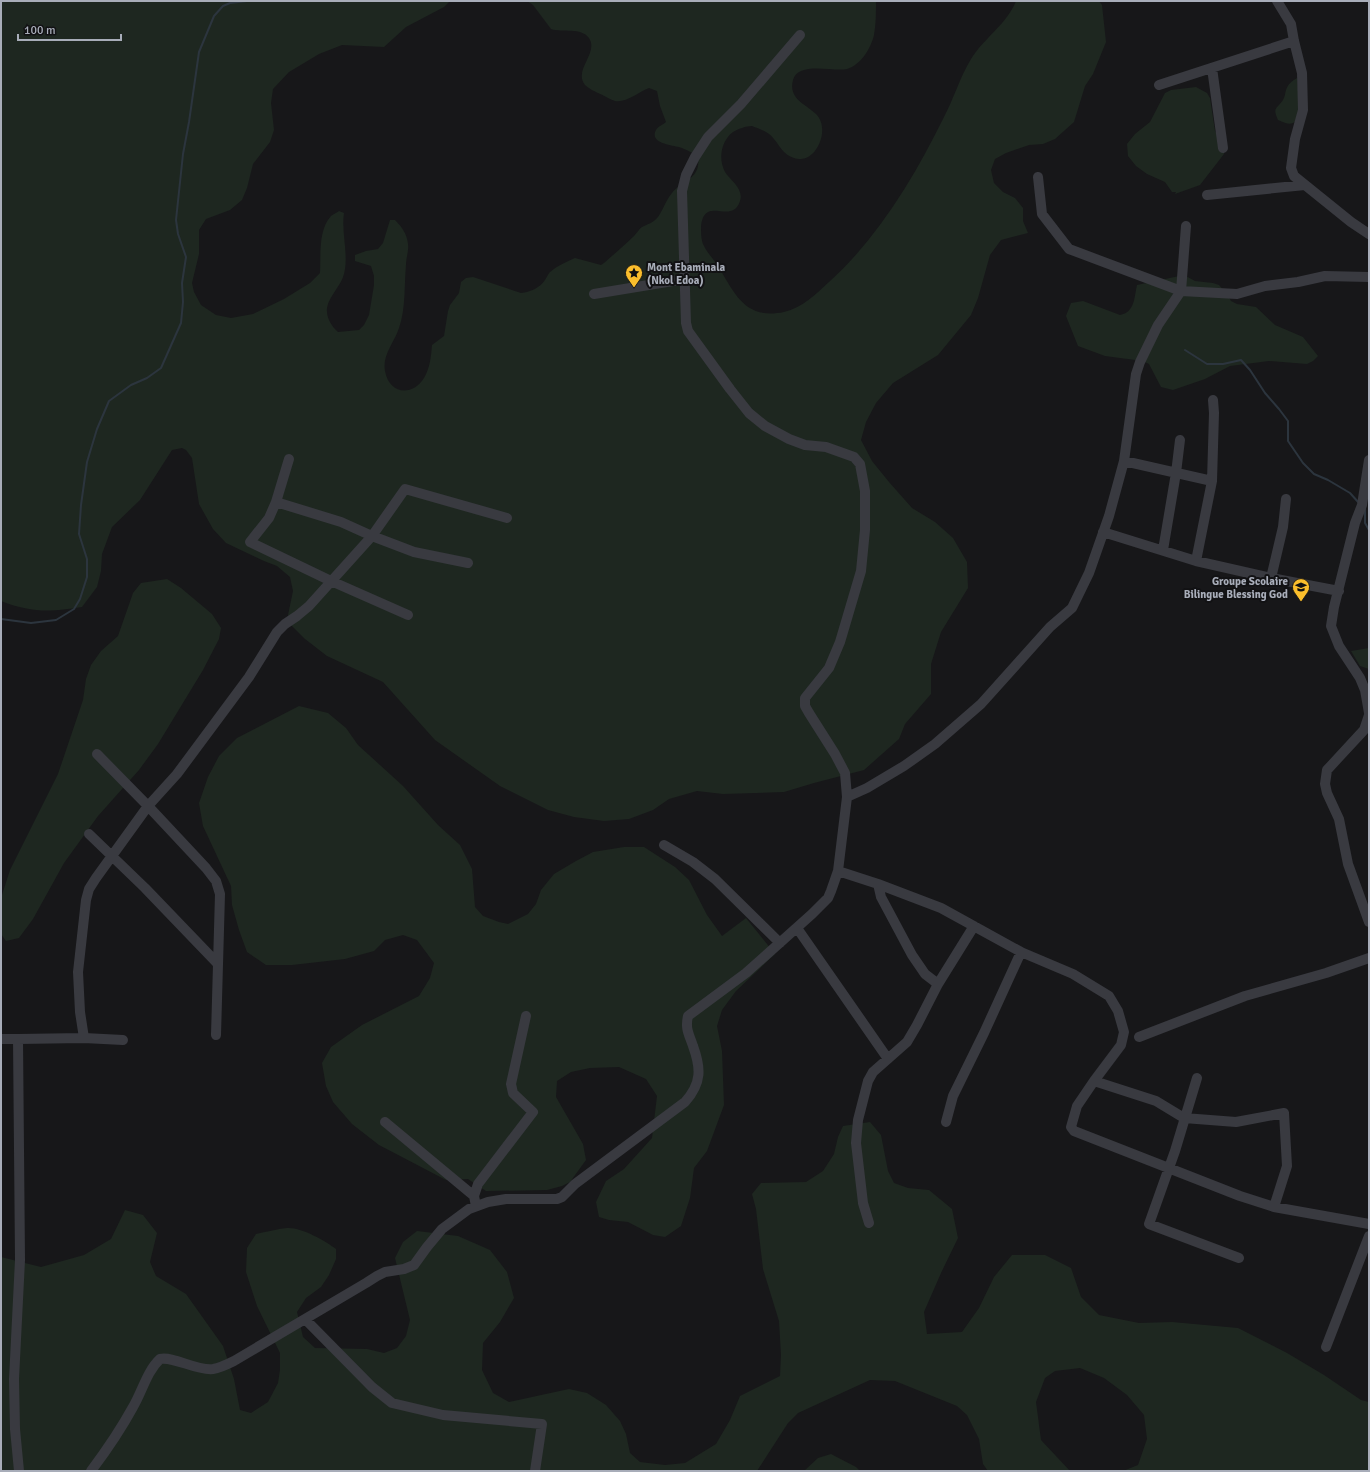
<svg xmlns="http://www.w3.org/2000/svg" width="1370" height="1472" viewBox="0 0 1370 1472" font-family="Signika,sans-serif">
<rect width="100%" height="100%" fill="#171719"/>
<path fill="#1e2720" d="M1,1H450L444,7L406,27L384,47L342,45L319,54L289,72L273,89L271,103L274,130L270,142L253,164L247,188L242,200L230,210L206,219L199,230V254L192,283L194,292L201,305L216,315L231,318L253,314L284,299L310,283L320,273C321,256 318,230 331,216C333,214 337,213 339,211L344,213C341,233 349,254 344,274C341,286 329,296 327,308C326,317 331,326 338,332L359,330L364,325L369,315L374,285V276L371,266L355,261V255L366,251L378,249L383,243L390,220H395C402,227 407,234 408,244C409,250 406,258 406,265C404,286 406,308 399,328C394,343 382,355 385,371C389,394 412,397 424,378C430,368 431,357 432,345L444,336L448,311L450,305L459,293L461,282L466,278L473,277L521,293C530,292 540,288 545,280C547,277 548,274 550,272C557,266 566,262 575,258L601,265L604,263C614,254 624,246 634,236C637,233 639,229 642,227C648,224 653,223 658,217C663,210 666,200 672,193C682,180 701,179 698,158C693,152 687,150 679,147C671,145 649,143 656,130C658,126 663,125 666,122L660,106L657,91L649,88C639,92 626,103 615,101C609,99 603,95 598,93C594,91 588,88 585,85C573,70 599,53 589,38C581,27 563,33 551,29L533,5L527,1H876C876,12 876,24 874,35C871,48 861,65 847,69C833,72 798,61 793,80C788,99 806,104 816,114C827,125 822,145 812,154C808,158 804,159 799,159C780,157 779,139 766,132C762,130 755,127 752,126C746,126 738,129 733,132C721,141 718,159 725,172C731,181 744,189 740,201C732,226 704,194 701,227C701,232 701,241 704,246C707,253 714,259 718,266C735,294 745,320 784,312C802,308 816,294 829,282C878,238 915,176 944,117C954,98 960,77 971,59C984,38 1007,24 1016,1H1099L1102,5L1106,42L1093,74L1085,86L1074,122L1055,139L1043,144L1029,145L1006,153L995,159L991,170L994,183L1003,192L1015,198L1023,208V221L1028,233L1001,240L990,255L978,298L971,315L938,355L893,383L876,403L866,422L861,440L872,461L889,482L912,508L935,522L953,538L967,562L968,588L941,632L931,664V694L905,724L899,739L864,770L814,783L784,792L723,794L697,791L669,799L653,810L629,819L604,821L574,817L548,810L500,786L435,740L383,682L327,656L305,639L291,625L288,615L293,591L290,577L277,566L264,561L226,543L213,529L199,504L192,458L186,450L182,448L172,450L140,500L112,527L102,554L101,571L97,587L82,607C50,612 32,613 1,601Z
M1297,78L1301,116C1292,126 1290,125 1278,120C1272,107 1277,109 1283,100C1285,97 1285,93 1286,90C1288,84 1292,81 1297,78Z
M1196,87L1207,93L1210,98L1215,131L1224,147V154L1200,185L1175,194L1176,192H1172L1165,182L1147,174L1136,166L1128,156L1127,144L1135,134L1150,122L1165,93L1171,90Z
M1184,275L1195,281L1213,283L1219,285L1227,294L1231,301L1237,304L1256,307L1275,325L1303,337L1318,356L1313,361L1307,364L1269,361L1230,366L1205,379L1173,390L1161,387L1149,364L1143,361L1105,356L1078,346L1066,316L1071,303L1083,301L1120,315C1135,312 1134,298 1137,285Z
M167,579L181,588L212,614L221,628L219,639L203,670L158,744L139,770L98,816L64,863L33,919L19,938L6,941L1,934V898L10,870L58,774L83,700L86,679L91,665L101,651L118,636L133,593L141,583Z
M1369,648V669L1360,666L1351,651Z
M299,706L328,713L346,728L358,745L403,786L438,825L460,845L472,869L475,907L483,916L499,922L508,924L528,914L536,904L541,890L554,874L576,861L593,852L624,847H644L675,867L689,880L707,915L722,936L746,918L775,954L736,991L722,1010L717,1026L722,1051L724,1105L707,1151L694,1168L690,1198L681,1226L665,1237L653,1235L628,1222L609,1220L599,1217L596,1202L606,1181L624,1169L652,1138L657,1096L646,1079L619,1067L590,1068L571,1072L557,1081L556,1097L583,1144L586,1160L570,1182L562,1186L547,1190L486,1191L468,1179L446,1180L379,1145L352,1124L333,1102L326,1086L322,1063L331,1047L362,1025L419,996L430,978L434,963L417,940L403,935L385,940L374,951L345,959L292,965H266L247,952L239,930L232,905L231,886L203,826L199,803L208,777L219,756L237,738Z
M870,1122L881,1135L888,1171L894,1183L908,1188L929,1190L952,1209L958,1238L941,1273L924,1312L927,1334L962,1332L979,1308L994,1277L1012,1255H1045L1071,1268L1081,1297L1099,1315L1139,1323L1172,1322L1238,1328L1287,1353L1324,1375L1361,1400L1369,1402V1471H1123L1138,1465L1147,1439L1144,1415L1127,1395L1104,1378L1080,1368L1055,1371L1045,1378L1036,1402L1041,1440L1070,1471H988L983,1464L979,1439L967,1415L957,1406L895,1381L870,1380L798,1413L788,1423L757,1471H1V1257L41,1267L84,1255L111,1239L125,1210L143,1215L157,1233L150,1262L156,1276L186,1294L223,1346L234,1379L240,1410L251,1413L268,1402L278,1383L280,1370V1353L257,1306L246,1272L247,1248L256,1234C266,1232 277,1229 287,1228C301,1227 326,1241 336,1249V1259L329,1275L321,1287L306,1298L297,1312L303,1337L315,1348L367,1349L384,1353L397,1348L406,1336L410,1320L395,1258L403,1242L417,1231L458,1236L490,1250L507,1272L514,1298L500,1322L483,1343L482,1370L493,1393L509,1402L569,1389L587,1393L606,1405L620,1421L626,1434L630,1453L640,1462L665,1465L685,1463L716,1444L730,1420L740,1396L780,1376L781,1355L779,1321L763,1269L756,1209L752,1194L761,1183L806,1182L823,1171L834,1154L838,1137L843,1126Z
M831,1454L856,1467L860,1471H804L818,1458Z"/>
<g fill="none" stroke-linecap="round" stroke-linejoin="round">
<path stroke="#2c353e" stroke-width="2" d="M1185,350L1207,364H1223L1241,360L1250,370L1265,393L1279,409L1288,421V441L1303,463L1314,474L1328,480L1350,493L1359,503
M1365,509V523L1369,530
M1,619L31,623L56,620L74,609L80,599L87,577V559L79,534L81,505L87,462L97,429L109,401L131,385L147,378L161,368L181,323L183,302L182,283L186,257L178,234L176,220L183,154L189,122L199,52L214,16L223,6L230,3L247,1"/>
<path stroke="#393a40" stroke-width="10" d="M1277,1L1291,24L1294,41L1302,73L1303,110L1295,139L1291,168L1294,176L1351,222L1369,234
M800,35L741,104L708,137L695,157L686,175L682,191L686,323L688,331L730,389L749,413L765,426L789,439L805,445L826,447L854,457L860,464L865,491V530L861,571L840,642L829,668L805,698V706L809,713L835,754L845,773L847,797L838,871
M1212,68L1223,148
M1159,85L1294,41
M1038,177L1042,214L1069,249L1181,291L1237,294L1265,286L1298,282L1325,276L1369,277
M1207,195L1305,185
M594,294L685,279
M289,459L276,502L269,518L250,542L331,581L408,615
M1369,460L1362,505L1355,523L1334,607L1331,626L1339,646L1360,678L1365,690L1369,713
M1124,461L1212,481
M276,502L341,522L372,536L414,552L468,563
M1103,532L1196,561L1271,578L1339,591
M1163,550L1176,473L1180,440
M1196,561L1212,481L1214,413L1213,400
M1271,578L1283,527L1286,499
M1369,715L1364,730L1327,770L1325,784L1327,793L1339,819L1348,864L1369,922
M97,754L148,806L206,868L216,881L220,894L216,1035
M847,797L867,788L904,766L935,744L981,704L1050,627L1072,608L1089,573L1109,516L1124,461L1136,374L1140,362L1158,325L1181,291L1186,226
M89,834L145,888L218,964
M664,845L693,862L715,879L780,943
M878,884L881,897L912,955L925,974L938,984
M797,928L888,1059
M1139,1037L1245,996L1326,973L1369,958
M84,1038L80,1012L78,972L86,900L89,889L96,878L148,806L177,774L249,677L277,632L285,624L297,616L309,606L372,536L405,489L507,518
M1,1039H18L84,1038L123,1040
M18,1039L20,1260L14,1379L15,1429L19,1471
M1197,1078L1175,1151L1149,1224L1239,1258
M1094,1081L1077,1106L1071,1127L1074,1131L1240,1196L1274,1207L1369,1224
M385,1122L474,1196
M946,1122L953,1096L984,1033L1021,952
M476,1206L474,1196L478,1184L533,1112L513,1093L511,1084L526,1016
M869,1223L863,1203L856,1143L858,1120L868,1081L873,1072L907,1042L917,1025L938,984L974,926
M305,1319L372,1387L392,1403L443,1415L542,1424L535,1471
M1326,1347L1369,1236
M91,1471C106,1451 121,1429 133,1407C142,1392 147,1371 160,1359C174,1356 196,1371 213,1369C220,1368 228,1364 234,1361L366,1283L377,1276L385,1272L404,1269L414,1265L427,1247L442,1229L469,1209L488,1202L506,1199H557L562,1197L575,1184L685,1102C702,1083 701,1068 693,1046C689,1034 685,1029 688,1016L746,973L812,914L828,898L831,891L838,871L878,884L941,908L1021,952L1073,974L1109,996L1118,1011L1124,1032L1121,1045L1094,1081L1156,1101L1184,1118L1236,1122L1284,1113L1287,1166L1274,1207"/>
</g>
<defs>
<g id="sight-pin" transform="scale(0.9)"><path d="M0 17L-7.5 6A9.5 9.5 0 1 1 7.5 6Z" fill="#fbbe2c" stroke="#121214"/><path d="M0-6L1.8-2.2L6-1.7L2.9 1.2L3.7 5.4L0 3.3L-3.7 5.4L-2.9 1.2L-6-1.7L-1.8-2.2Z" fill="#111"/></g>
<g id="school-pin" transform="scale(0.9)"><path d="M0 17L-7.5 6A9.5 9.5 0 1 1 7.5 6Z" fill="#fbbe2c" stroke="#121214"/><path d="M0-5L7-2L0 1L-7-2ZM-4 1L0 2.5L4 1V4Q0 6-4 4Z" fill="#111"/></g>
</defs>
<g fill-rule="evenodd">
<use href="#sight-pin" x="634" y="273"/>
<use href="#school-pin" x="1301" y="587"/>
</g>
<g text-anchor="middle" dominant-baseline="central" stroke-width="4" stroke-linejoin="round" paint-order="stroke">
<g font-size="11" font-weight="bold" fill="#a8adb9" stroke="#121214" text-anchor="start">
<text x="647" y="267">Mont Ebaminala<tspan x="647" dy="13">(Nkol Edoa)</tspan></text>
<text x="1288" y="581" text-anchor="end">Groupe Scolaire<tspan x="1288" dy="13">Bilingue Blessing God</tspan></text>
</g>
</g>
<rect width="1370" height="1472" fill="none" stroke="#a8adb9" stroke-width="4"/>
<path d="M18 34v6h103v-6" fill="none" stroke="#a8adb9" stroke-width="2"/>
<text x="24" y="34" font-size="12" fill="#a8adb9" stroke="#121214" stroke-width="3" paint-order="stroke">100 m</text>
</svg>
